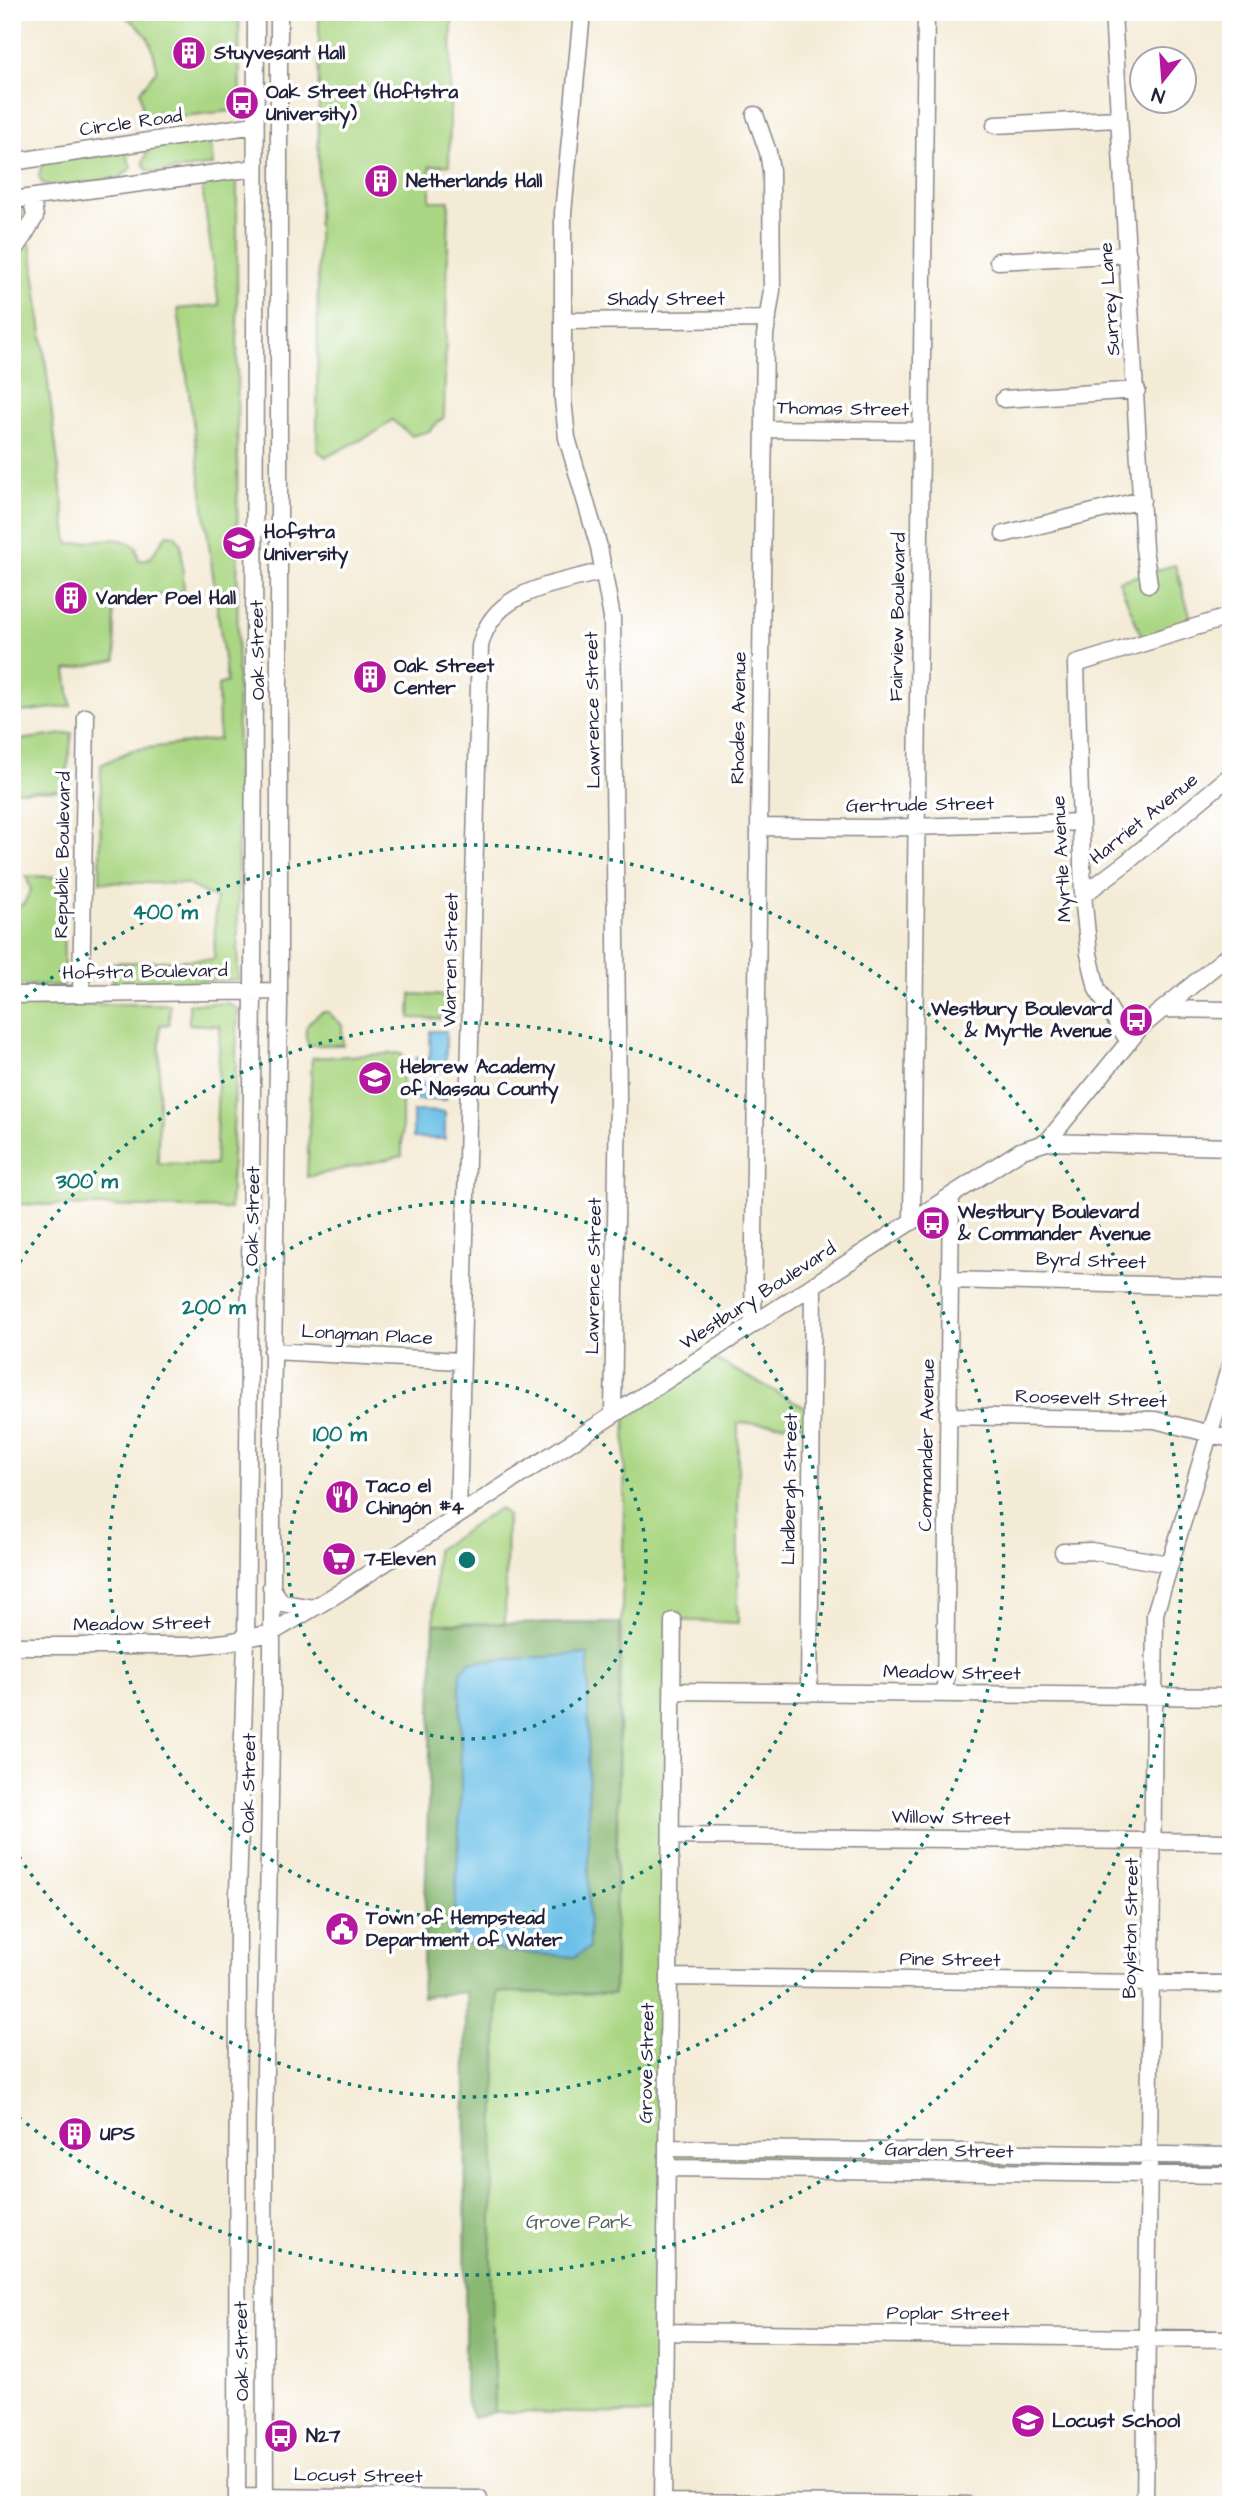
<svg xmlns="http://www.w3.org/2000/svg" width="1243" height="2517" viewBox="0 0 1243 2517" font-family="'Architects Daughter',sans-serif">
<rect width="100%" height="100%" fill="#fff"/>
<filter id="ink" filterUnits="userSpaceOnUse"><feTurbulence type="fractalNoise" baseFrequency=".0143" numOctaves="2"/><feDisplacementMap in="SourceGraphic" scale="14" xChannelSelector="R" yChannelSelector="G"/><feConvolveMatrix kernelMatrix="1 2 1 2 8 2 1 2 1" color-interpolation-filters="sRGB"/></filter>
<filter id="wash" filterUnits="userSpaceOnUse"><feTurbulence type="fractalNoise" baseFrequency=".00686" numOctaves="4" result="noise"/><feDisplacementMap in="SourceGraphic" scale="28" xChannelSelector="R" yChannelSelector="G"/><feGaussianBlur stdDeviation="1.57" result="paint"/><feColorMatrix in="noise" values="0 0 0 0 0 0 0 0 0 0 0 0 0 0 0 0 0 1.4 0 .05"/><feComposite in="paint" operator="in"/></filter>
<g filter="url(#wash)">
<rect width="100%" height="100%" fill="#f4ebd6"/>
<path fill="#abd784" stroke="#667c60" stroke-width="2" d="M126,12H239L240,110L144,120L140,91L157,70C153,45 149,32 127,18Z
M319,12H452L449,165L430,166V201H449L444,417L429,431L412,436L392,420L373,434L326,457L317,450Z
M210,137L213,165L156,173L147,170L143,163L149,147Z
M126,152L131,168L120,178L51,187L42,183L39,176L43,161Z
M237,176L238,980L113,984L112,963L214,959L216,899L187,884L100,882L101,765L132,750L219,739L218,685L227,682L178,309L219,305L201,180Z
M12,205L22,210L32,253L68,544C90,543 118,532 136,547L139,561L150,558L167,534L175,535L181,544L184,591L113,602L116,660L66,670L71,706L12,713Z
M1175,565L1193,625L1143,640L1119,581Z
M72,733L65,790L12,791V741Z
M26,876L63,877L64,986L12,985V905H23L31,890Z
M411,994L450,996V1019L410,1018Z
M227,1003L238,1009L230,1209L12,1204V1005L170,1004L169,1024L160,1025L158,1163L215,1165L220,1026L189,1024V1004Z
M322,1012H328L342,1025L343,1045H308C302,1028 307,1022 322,1012Z
M402,1053V1156L307,1177L312,1058Z
M707,1355L812,1411V1425L738,1423V1623L674,1620L663,2414L495,2412L491,2256L498,1992L614,1994L626,1406Z
M500,1508L507,1515L505,1623L434,1624L436,1550Z
M669,2150L1231,2157V2173L669,2167Z"/>
<path fill="#88b872" stroke="#556d56" stroke-width="2" fill-rule="evenodd" d="M620,1623L614,1994L498,1992L491,2256L495,2412L473,2418L465,2398L466,1992L422,1997L434,1624ZM588,1654L575,1957L511,1952L467,1943L460,1673L470,1662Z"/>
<path fill="#6ac0e7" stroke="#467191" stroke-width="2" d="M430,1031H446V1071H416V1058H430Z
M408,1083L446,1084V1100L408,1099Z
M413,1111L445,1112V1139L413,1138Z
M588,1654L589,1948L575,1957L511,1952L467,1943L454,1934L461,1789L460,1673L470,1662Z"/>
</g>
<g filter="url(#ink)">
<g fill="none" stroke-linecap="round" stroke-linejoin="round">
<g stroke="#8b8688" stroke-width="19">
<path id="minor" d="M582,12L563,213V399L567,438L599,547L612,618L618,1097L613,1414
M1113,12L1144,548L1149,584
M995,125L1118,119
M12,162L255,125
M12,200L255,168
M12,255L35,217L32,199
M998,261L1128,254
M564,321L768,319
M1004,399L1137,390
M764,429L921,431
M1004,534L1142,500
M759,827L877,828L1081,822
M1083,895L1127,862L1231,775
M81,994L86,717
M12,995L279,991
M1163,1009L1231,1010
M1129,1042L1097,989L1089,954L1083,895L1076,664L1231,616
M1047,1142L1231,1147
M912,1222L926,12
M949,1280L1231,1287
M753,1324L765,335L772,290L771,171L768,152L755,115
M272,1351L460,1361
M948,1416L1155,1420L1231,1439
M458,1515L480,646C493,589 555,585 603,571
M1063,1552L1091,1551L1169,1564
M271,1587L282,1603L313,1608
M12,1646H193L228,1642L271,1633L337,1594L1020,1151L1047,1142L1140,1028L1231,953
M673,1691L1231,1697
M809,1693L813,1286
M945,1694L951,1197
M671,1836L1231,1842
M669,1977L1231,1984
M667,2148L1231,2156
M667,2168L1231,2175
M665,2332L1231,2339
M237,2497L479,2499
M663,2502L968,2505
M237,2505L238,1892L246,1639L253,992L256,12
M265,2505L264,2127L272,1686V1417L279,1003V12
M663,2505L673,1621
M1145,2505L1155,1614L1231,1362"/>
</g>
<use href="#minor" stroke="#fff" stroke-width="16"/>
</g>
</g>
<g fill="none" stroke="#0f766e" stroke-width="3.5" stroke-dasharray="3.5 7">
<circle cx="467" cy="1560" r="179"/>
<circle cx="467" cy="1560" r="358"/>
<path d="M14 1271A537 537 0 1 1 14 1849"/>
<path d="M17 1004A715 715 0 1 1 17 2116"/>
</g>
<defs>
<g id="building-disc" transform="scale(1.75)"><circle r="9.5" fill="#b5179e" stroke="#fff"/><path d="M-4-6H4V6H1V3H-1V6H-4ZM-2.5-4.3h1.7v1.8h-1.7ZM.8-4.3h1.7v1.8H.8ZM-2.5-1h1.7V.8h-1.7ZM.8-1h1.7V.8H.8Z" fill="#fff"/></g>
<g id="bus-disc" transform="scale(1.75)"><circle r="9.5" fill="#b5179e" stroke="#fff"/><path d="M-5-6H5V4H4V6H2V4H-2V6H-4V4H-5ZM-3.5-4V0h7V-4ZM-3.5 1.2v1.5H-2V1.2ZM2 1.2v1.5H3.5V1.2Z" fill="#fff"/></g>
<g id="university-disc" transform="scale(1.75)"><circle r="9.5" fill="#b5179e" stroke="#fff"/><path d="M0-5L7-2L0 1L-7-2ZM-4 1L0 2.5L4 1V4Q0 6-4 4Z" fill="#fff"/></g>
<g id="school-disc" transform="scale(1.75)"><circle r="9.5" fill="#b5179e" stroke="#fff"/><path d="M0-5L7-2L0 1L-7-2ZM-4 1L0 2.5L4 1V4Q0 6-4 4Z" fill="#fff"/></g>
<g id="restaurant-disc" transform="scale(1.75)"><circle r="9.5" fill="#b5179e" stroke="#fff"/><path d="M-5-6h1v4h1v-4h1v4h1v-4h1v5L-1.5 .5V6h-2V.5L-5-1ZM5-6V6H3V1.5H1.5Q1.5-4 5-6Z" fill="#fff"/></g>
<g id="supermarket-disc" transform="scale(1.75)"><circle r="9.5" fill="#b5179e" stroke="#fff"/><path d="M-6-5.5h2.5l.6 2H6L4.5 2H-2.5L-4.4-4H-6ZM-1.5 3.2a1.3 1.3 0 1 0 .1 0ZM3 3.2a1.3 1.3 0 1 0 .1 0Z" fill="#fff"/></g>
<g id="civic-disc" transform="scale(1.75)"><circle r="9.5" fill="#b5179e" stroke="#fff"/><path d="M-.6-6.5H3V-4.5H.6V-3L4-1V1h2V6H-6V1h2V-1L-.6-3ZM-1.2 2.5V6h2.4V2.5Z" fill="#fff"/></g>
</defs>
<g fill-rule="evenodd">
<use href="#building-disc" x="189" y="53"/>
<use href="#bus-disc" x="242" y="103"/>
<use href="#building-disc" x="381" y="181"/>
<use href="#university-disc" x="239" y="543"/>
<use href="#building-disc" x="71" y="598"/>
<use href="#building-disc" x="370" y="677"/>
<use href="#bus-disc" x="1136" y="1020"/>
<use href="#school-disc" x="375" y="1078"/>
<use href="#bus-disc" x="933" y="1223"/>
<use href="#restaurant-disc" x="342" y="1497"/>
<use href="#supermarket-disc" x="339" y="1559"/>
<use href="#civic-disc" x="342" y="1929"/>
<use href="#building-disc" x="75" y="2134"/>
<use href="#school-disc" x="1028" y="2421"/>
<use href="#bus-disc" x="281" y="2436"/>
</g>
<g text-anchor="middle" dominant-baseline="central" stroke-width="7" stroke-linejoin="round" paint-order="stroke">
<g font-size="19" font-weight="bold" fill="#22223b" stroke="#fff" text-anchor="start">
<text x="214" y="53">Stuyvesant Hall</text>
<text x="266" y="92">Oak Street (Hoftstra<tspan x="266" dy="22">University)</tspan></text>
<text x="406" y="181">Netherlands Hall</text>
<text x="264" y="532">Hofstra<tspan x="264" dy="22">University</tspan></text>
<text x="96" y="598">Vander Poel Hall</text>
<text x="394" y="666">Oak Street<tspan x="394" dy="22">Center</tspan></text>
<text x="1112" y="1009" text-anchor="end">Westbury Boulevard<tspan x="1112" dy="22">&amp; Myrtle Avenue</tspan></text>
<text x="400" y="1067">Hebrew Academy<tspan x="400" dy="22">of Nassau County</tspan></text>
<text x="958" y="1212">Westbury Boulevard<tspan x="958" dy="22">&amp; Commander Avenue</tspan></text>
<text x="366" y="1486">Taco el<tspan x="366" dy="22">Chingón #4</tspan></text>
<text x="364" y="1559">7-Eleven</text>
<text x="366" y="1918">Town of Hempstead<tspan x="366" dy="22">Department of Water</tspan></text>
<text x="100" y="2134">UPS</text>
<text x="1052" y="2421">Locust School</text>
<text x="306" y="2436">N27</text>
</g>
<g font-size="19" fill="#22223b" stroke="#fff">
<text transform="translate(131 123) rotate(-8)">Circle Road</text>
<text x="666" y="299">Shady Street</text>
<text transform="translate(1110 299) rotate(-94)">Surrey Lane</text>
<text transform="translate(843 409) rotate(1)">Thomas Street</text>
<text transform="translate(898 617) rotate(-89)">Fairview Boulevard</text>
<text transform="translate(258 650) rotate(-91)">Oak Street</text>
<text transform="translate(593 710) rotate(-91)">Lawrence Street</text>
<text transform="translate(739 718) rotate(-89)">Rhodes Avenue</text>
<text transform="translate(920 805) rotate(-1)">Gertrude Street</text>
<text transform="translate(1144 819) rotate(-39)">Harriet Avenue</text>
<text transform="translate(63 855) rotate(-89)">Republic Boulevard</text>
<text transform="translate(1062 859) rotate(-93)">Myrtle Avenue</text>
<text transform="translate(451 960) rotate(-89)">Warren Street</text>
<text transform="translate(145 972) rotate(-1)">Hofstra Boulevard</text>
<text transform="translate(253 1216) rotate(-89)">Oak Street</text>
<text transform="translate(1091 1261) rotate(2)">Byrd Street</text>
<text transform="translate(594 1276) rotate(-89)">Lawrence Street</text>
<text transform="translate(758 1296) rotate(-33)">Westbury Boulevard</text>
<text transform="translate(367 1335) rotate(3)">Longman Place</text>
<text transform="translate(1091 1399) rotate(2)">Roosevelt Street</text>
<text transform="translate(927 1445) rotate(-89)">Commander Avenue</text>
<text transform="translate(790 1489) rotate(-89)">Lindbergh Street</text>
<text transform="translate(142 1624) rotate(-1)">Meadow Street</text>
<text transform="translate(952 1673) rotate(1)">Meadow Street</text>
<text transform="translate(249 1783) rotate(-89)">Oak Street</text>
<text transform="translate(951 1818) rotate(1)">Willow Street</text>
<text transform="translate(1131 1928) rotate(-89)">Boylston Street</text>
<text transform="translate(950 1960) rotate(1)">Pine Street</text>
<text transform="translate(647 2063) rotate(-89)">Grove Street</text>
<text transform="translate(949 2151) rotate(1)">Garden Street</text>
<text transform="translate(948 2314) rotate(1)">Poplar Street</text>
<text transform="translate(242 2351) rotate(-91)">Oak Street</text>
<text transform="translate(358 2476) rotate(1)">Locust Street</text>
</g>
<g font-size="19" fill="#526155" stroke="#fff">
<text x="579" y="2222">Grove Park</text>
</g>
</g>
<circle cx="467" cy="1560" r="10" fill="#0f766e" stroke="#fff" stroke-width="3.5"/>
<g font-size="21" text-anchor="middle" font-weight="bold" fill="#0f766e" stroke="#fff" stroke-width="7" stroke-linejoin="round" paint-order="stroke">
<text x="165" y="919">400 m</text>
<text x="87" y="1188">300 m</text>
<text x="214" y="1314">200 m</text>
<text x="340" y="1441">100 m</text>
</g>
<rect width="1243" height="2517" fill="none" stroke="#fff" stroke-width="42"/>
<g transform="translate(1163 80) rotate(197)"><circle r="33" fill="#ffffff" stroke="#a7a7b1" stroke-width="2"/>
<path d="M0-5L12 26L0 18L-12 26Z" fill="#b5179e"/>
<text y="-10" font-size="19" font-weight="bold" text-anchor="middle" fill="#22223b">N</text>
</g>
</svg>
